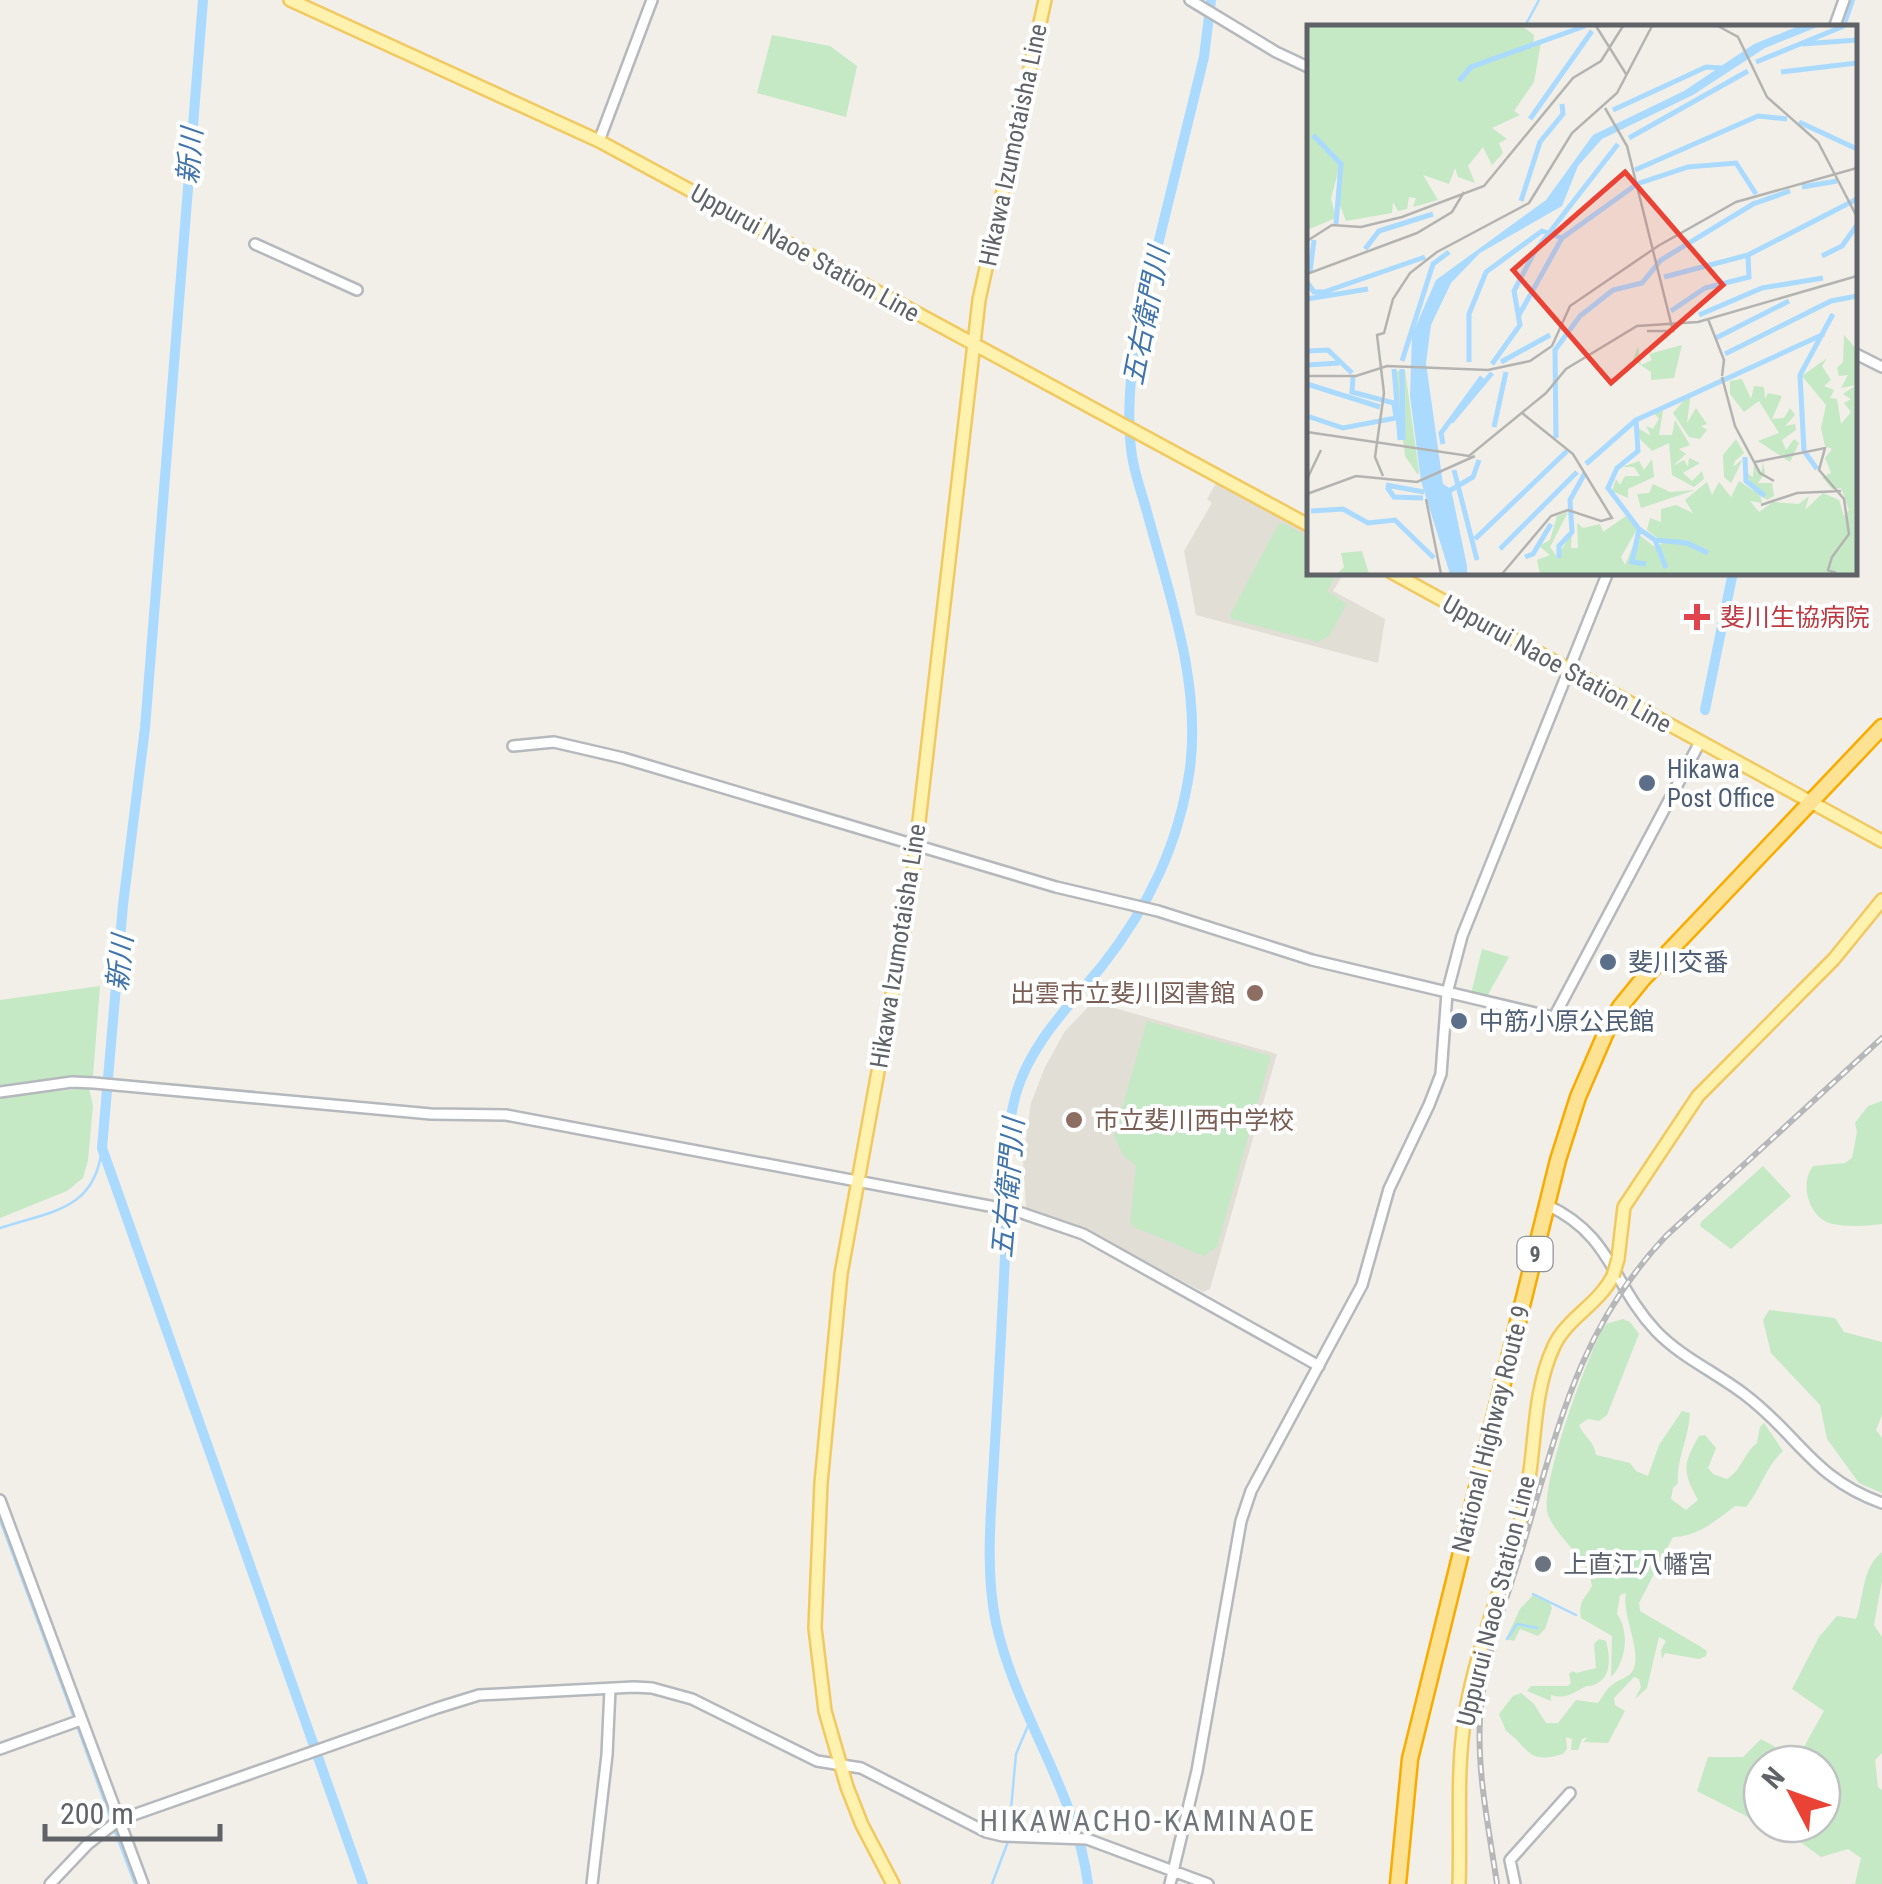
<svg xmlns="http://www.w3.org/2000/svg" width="1882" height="1884" viewBox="0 0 1882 1884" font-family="'Roboto Condensed','Noto Sans JP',sans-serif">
<rect width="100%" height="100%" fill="#f1efe8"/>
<path fill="#e1ded6" d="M1218,480L1309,532L1310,572L1344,573L1333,591L1385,619L1378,663L1196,615L1184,551L1212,503L1207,499Z
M1093,1002L1277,1054L1210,1289L1203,1292L1073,1223L1026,1208L1023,1160L1031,1103L1045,1067L1065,1031Z"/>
<path fill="#c5e8c5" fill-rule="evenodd" d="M772,35L830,46L857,66L846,117L757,93Z
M1284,523L1309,538L1310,572L1337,573L1327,591L1347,604L1329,636L1318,642L1232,619L1230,615L1278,525Z
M1482,949L1509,957L1486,998L1471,994Z
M100,986L93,1076L90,1080L0,1089V1000Z
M1147,1021L1271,1056L1217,1247L1204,1256L1134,1227L1130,1222L1136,1166L1123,1155L1114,1136Z
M89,1088L93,1106L88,1160L83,1178L67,1191L0,1218V1097Z
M1882,1101V1224C1868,1226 1848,1227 1833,1224C1809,1219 1799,1184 1813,1166L1845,1163L1852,1158L1857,1132L1855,1123L1868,1106Z
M1763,1166L1791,1196L1731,1249L1700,1226L1701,1222Z
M1769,1310L1835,1318L1844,1332L1882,1342V1415L1876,1430L1882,1438V1493L1859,1483L1827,1439L1820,1405L1771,1353L1763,1320Z
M1623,1319L1630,1322L1639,1334L1607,1415L1599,1421L1588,1419L1579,1425C1584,1437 1594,1441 1596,1455L1630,1463L1636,1471L1648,1476L1659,1445L1682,1411L1690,1413C1689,1438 1676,1459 1678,1483L1673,1488L1671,1499L1686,1510L1698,1500C1683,1472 1682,1465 1699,1436L1705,1435L1716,1448L1708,1468L1713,1474L1727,1479C1741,1471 1744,1453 1757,1443L1760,1427L1764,1423L1783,1451C1767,1465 1760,1490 1746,1507L1735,1506C1717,1520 1697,1537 1673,1537L1639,1603L1640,1611L1701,1647L1707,1651L1706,1656L1699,1659L1665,1653L1662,1659L1661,1650L1666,1641L1659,1637L1647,1688L1635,1699L1641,1687L1639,1679L1634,1677L1614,1698L1615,1705L1625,1711L1608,1743L1583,1742L1588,1737L1582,1739L1578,1750H1571L1572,1739L1566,1737L1565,1726L1567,1749L1563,1754C1526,1765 1530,1748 1506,1731L1499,1714L1513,1696L1521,1693L1534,1704L1546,1723H1558L1576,1700L1598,1703C1602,1698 1606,1689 1612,1685C1617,1680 1628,1678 1632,1672C1644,1653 1621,1616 1626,1593L1620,1595L1617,1614C1630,1632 1626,1662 1611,1677L1612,1636L1581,1618C1578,1601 1585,1599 1592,1586C1588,1557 1559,1541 1548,1515C1538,1490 1589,1349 1606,1324Z
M1882,1552V1580L1874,1625L1882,1637V1753L1875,1760L1878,1787L1882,1790V1884H1855L1861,1858L1848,1849L1821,1857L1792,1836L1770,1835L1746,1816L1697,1791L1708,1757H1743L1761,1739L1797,1759L1824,1711L1792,1689L1819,1637L1837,1616L1856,1619C1865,1595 1861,1569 1882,1552ZM1762,1764H1822V1824H1762Z
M1533,1595L1550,1603L1552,1608L1545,1629L1538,1636L1520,1629L1514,1641L1506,1639L1520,1609Z
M1599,1639L1606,1641C1610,1656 1612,1677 1596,1684C1585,1689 1591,1683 1581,1689C1570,1695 1563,1699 1551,1695V1701L1527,1691L1531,1686H1568L1571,1683L1569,1674L1573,1671L1576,1673L1596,1668L1594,1644Z"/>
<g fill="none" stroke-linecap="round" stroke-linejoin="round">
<path stroke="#aadaff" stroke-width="2.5" d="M1524,28L1539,0
M0,1228C51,1211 95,1211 102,1148
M0,1520L74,1718
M1533,1594L1576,1615
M1507,1639L1517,1624L1537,1628
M77,1726L112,1822
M114,1829L135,1884
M1009,1831L1016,1754L1030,1721
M992,1884L1009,1839"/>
<path stroke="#aadaff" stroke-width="10" d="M203,0L145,728L123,905L102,1148L363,1884
M1840,28L1850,0
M1705,710L1733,572
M1088,1884C1076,1791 1016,1714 996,1623C985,1571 991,1513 994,1460C998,1392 1002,1324 1005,1256C1008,1202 1001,1147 1016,1094C1030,1044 1070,1005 1102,966C1149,906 1179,844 1190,768C1201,681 1169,594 1147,512C1142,494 1135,475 1132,456C1126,416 1131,374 1136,334L1204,57L1211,0"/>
<g stroke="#b5b8bc" stroke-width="14">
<path id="minor" d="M1190,0L1276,52L1310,68
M1834,28L1844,0
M599,141L652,0
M255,244L357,290
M1854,353L1882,367
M513,746L554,742L623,758L1056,887L1158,911L1312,960L1607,1030
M1554,1017L1700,742
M0,1092L72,1082L94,1083L431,1114L506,1115L1016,1211L1083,1234L1319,1366
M1547,1205C1612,1235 1612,1284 1656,1331C1681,1357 1715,1372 1744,1394C1798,1434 1812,1478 1882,1503
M0,1500L143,1884
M0,1749L81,1720
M50,1884L88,1844L119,1820L437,1708L479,1695L634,1687L652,1688L692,1699L817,1761L861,1768L986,1832L1003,1836L1087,1839L1208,1884
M592,1884L607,1755L610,1689
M1170,1884L1197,1771L1241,1521L1251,1491L1362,1285L1389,1189L1429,1105L1441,1074L1447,993L1462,936L1608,572
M1515,1884L1510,1860L1570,1793"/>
</g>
<g stroke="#f2c960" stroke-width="16">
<path id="major" d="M290,0L599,141L1310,526
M1391,572L1882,841
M1618,1259L1624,1207L1698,1096L1834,959L1882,900
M893,1884L862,1825L847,1787L825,1711L815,1628L821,1483L841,1274L911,891L979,300L1045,0
M1459,1884C1461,1828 1456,1772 1465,1716C1476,1645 1507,1580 1523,1511C1537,1457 1530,1397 1554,1346C1567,1318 1598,1305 1613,1276"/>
</g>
<g stroke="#f9ab00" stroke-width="19">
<path id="highway" d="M1398,1884L1410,1759L1558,1160L1578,1097L1607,1030L1620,1007L1642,980L1882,727"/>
</g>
<use href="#minor" stroke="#fff" stroke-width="9"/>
<use href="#major" stroke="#fff2af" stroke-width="11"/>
<use href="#highway" stroke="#fde293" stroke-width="14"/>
<g stroke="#b6b7b8" stroke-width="6">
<path id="rail" d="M1497,1884C1489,1829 1477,1774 1480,1718C1483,1661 1505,1604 1522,1549C1558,1429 1577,1331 1666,1236L1882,1038"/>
</g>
<use href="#rail" stroke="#fff" stroke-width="2.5" stroke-dasharray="8" stroke-linecap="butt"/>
<g stroke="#f2c960" stroke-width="16" stroke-linecap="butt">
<path id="major-bridge" d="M1613,1276L1618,1259"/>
</g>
<use href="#major-bridge" stroke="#fff2af" stroke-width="11"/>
</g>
<path fill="#e0444e" stroke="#fff" stroke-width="4" d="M1692 602h10v10h10v10h-10v10h-10v-10h-10v-10h10z"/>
<g fill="#5c6f8a" stroke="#fff" stroke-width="4">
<circle cx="1647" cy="783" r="10"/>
<circle cx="1608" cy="962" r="10"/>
<circle cx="1459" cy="1021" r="10"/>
</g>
<g fill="#8d6e63" stroke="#fff" stroke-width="4">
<circle cx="1255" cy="993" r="10"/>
<circle cx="1074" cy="1120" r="10"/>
</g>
<circle fill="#6b7280" stroke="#fff" stroke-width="4" cx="1543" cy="1564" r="10"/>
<g text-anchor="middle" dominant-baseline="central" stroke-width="8" stroke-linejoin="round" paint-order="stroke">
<rect fill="#fff" stroke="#8f9295" stroke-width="2.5" x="1517.5" y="1237" width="35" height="34" rx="8"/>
<g font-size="22" font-weight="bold" fill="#5f6368">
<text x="1535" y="1254">9</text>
</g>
<g font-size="25" fill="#5f6368" stroke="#fff">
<text transform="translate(1013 145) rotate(-78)">Hikawa Izumotaisha Line</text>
<text transform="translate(805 253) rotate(29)">Uppurui Naoe Station Line</text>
<text transform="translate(1557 664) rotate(29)">Uppurui Naoe Station Line</text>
<text transform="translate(898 946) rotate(-81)">Hikawa Izumotaisha Line</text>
<text transform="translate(1491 1429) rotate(-76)">National Highway Route 9</text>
<text transform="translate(1496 1601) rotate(-76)">Uppurui Naoe Station Line</text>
</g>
<g font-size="25" fill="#be3a42" stroke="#fff" text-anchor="start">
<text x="1720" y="617">斐川生協病院</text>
</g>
<g font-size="25" fill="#4e5e75" stroke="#fff" text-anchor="start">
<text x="1667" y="769">Hikawa<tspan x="1667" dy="29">Post Office</tspan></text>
<text x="1628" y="962">斐川交番</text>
<text x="1479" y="1021">中筋小原公民館</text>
</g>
<g font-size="25" fill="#785e54" stroke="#fff" text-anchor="end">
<text x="1235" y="993">出雲市立斐川図書館</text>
<text x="1094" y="1120" text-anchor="start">市立斐川西中学校</text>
</g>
<g font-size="25" fill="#5b616d" stroke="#fff" text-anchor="start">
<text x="1563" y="1564">上直江八幡宮</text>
</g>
<g font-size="28" font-style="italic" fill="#4174aa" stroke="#fff">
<text transform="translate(190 156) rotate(-85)">新川</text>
<text transform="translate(1146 316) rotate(-79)">五右衛門川</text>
<text transform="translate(120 963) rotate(-84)">新川</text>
<text transform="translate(1008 1188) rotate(-85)">五右衛門川</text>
</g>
<g font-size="30" letter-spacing="2.5" fill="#70757a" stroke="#fff">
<text x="1148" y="1820">HIKAWACHO-KAMINAOE</text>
</g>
</g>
<g transform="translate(1307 25)">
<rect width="550" height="550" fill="#f1efe8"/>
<path d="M0,1H215L227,10L226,23L233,15L234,17L227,57L207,86L213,90L185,103L200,114L192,118L196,128L185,140L176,122L161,141L168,158L151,152L148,143L142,159L116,150L131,175L106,182L109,173L102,172L100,184L91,186L86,177L85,188L39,196L29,170L33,139L24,174L29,193L0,205ZM537,310L550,325V549H233L230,535L243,530L232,521L243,515L250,491L261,487L243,522L250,532L265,508L264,523H271L270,498L276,503L293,499L296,507L319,491L330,504L314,532L318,540L331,509L349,523L356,517L340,505L343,493L354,497V484L369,480L386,488L378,475L400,457L405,470L412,457L424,472L432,456L447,466L439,448L446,452L447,439L454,449L456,437L458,448L451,458H465L467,471L460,475L453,469L455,478L443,476L452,487L466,477L492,479L502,471L498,485L516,468L532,475L537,491L542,485L534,463L525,464L515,452L524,448L518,433L525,424L518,421L514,403L519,380L495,351L520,333L515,341L524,355L517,361L527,365L523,373L530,374L534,399L544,387L537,378L544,374L536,369L549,360L534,363L541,350L532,351L530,343L536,337ZM375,320L367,353L344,355V347L326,335L331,321L334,340L345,335L342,329ZM98,345L112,447L111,450L98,431L90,365V346ZM435,354L444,374L447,361L457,362L458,374L461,368L475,371L465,394L477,393L483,383L488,390L478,401L488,399L489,405L475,415L479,425L487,414L492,418L483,437L451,416L472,408L452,376L437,387L423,369V356ZM384,367L380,398L389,383L400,399L394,401L400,405L393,414L382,412L366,388ZM356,386L352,410H365L368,395L383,420L372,424L379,429L366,441L377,435L381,442L382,433L393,438L376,448L385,456L395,446L397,454L387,462L365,450L362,418L345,426L333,414L331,403L344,411L339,401L346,404L352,394L346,387ZM429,414L437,428L428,436L426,442L436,434L424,458L417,452L416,430ZM345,434L347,452L321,464V473L305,466L309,454L313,460L318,451H333L327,442H315L332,436L337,445ZM346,459L363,467L388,465L334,483L330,469L342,468ZM55,526L62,549H30L37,542L34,528Z" fill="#c5e8c5"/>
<path d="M492,1H513L458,23L386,70L295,114L271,141L255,181L173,228L144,258L124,300L119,338L136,459L144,464L160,541V549H143L114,456L103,371L105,310L129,255L239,175L286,110L377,66L447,19Z" fill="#aadaff"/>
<path fill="none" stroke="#aadaff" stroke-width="5" d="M495,19L550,15M449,37L537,1M474,47L550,38M152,56L164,42L278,1M306,85L399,42L415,43M223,94L285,6M492,97L550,124M6,110L34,139L29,199M322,113L441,46M328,145L451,91L480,94M495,162L530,156M214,176L233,117L256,89L255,79M58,224L72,206L126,189M515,231L535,221L550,200M3,247L7,215M357,252L441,230M0,257L7,267H17L118,232M0,274L61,264M364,286L398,263L442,252L441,230L550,174M212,290L255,213L330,159L381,142L429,138L449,169M392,290L455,263L516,253M409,313L482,276M0,326L21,325L45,348M418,329L524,276L550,271M95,336L126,239L142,227M162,337V289L179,247L235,206L255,213M194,337L243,310M185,339L213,300L207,266L228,226L311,119M0,340L32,338M87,344L93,415M95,344L96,415M0,359L73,382M0,391L36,403L89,393L87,378L45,367L46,352M144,397L185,348M187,402L199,347M249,413L248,325L273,291L306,265L335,258L354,235L446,179L483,166M136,419L134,408L175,352M438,432L439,456L458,471M279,439L329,395M510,444L497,426L493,350L526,289M147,445L170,535M79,460L117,467M80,462L87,472L116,473M142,466L166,452L172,435M4,486L36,484L61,498L88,495L127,533M332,504L348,515L359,543M168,514L260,426M348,515L380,518L401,528M193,524L270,447M218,532L226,529L244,499M252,533V521L265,507L263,475L278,448M339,539L325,537L332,504L301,463L310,443L331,426L329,395L517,309"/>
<path fill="none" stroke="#b3b3b1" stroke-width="2.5" d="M289,1L319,49M411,1L431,12L460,72L511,117L550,192M298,83L320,121L366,306H340M0,216L25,200L54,202L95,192L177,161L266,53L294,36L316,1M0,249L110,208L145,187L157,167M401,294L417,335L415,351M0,351H49L80,341L181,345L223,336L245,321L263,281L351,221L429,177L550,143M415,352L428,401L453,448L467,456M0,407L162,431L239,368L259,344L330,301L391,297L550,251M448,437L518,423L512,445L537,474L542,509L525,532L521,545L529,548L521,549M76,451L68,432L77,368L70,310L77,308L86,274L103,248L130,227L222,178L265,108L310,68L345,1M0,454L14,425M0,464V500M0,469L49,451L110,457L168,431M119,474L134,549M454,480L490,468L534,466M195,549L244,491L261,485L294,496L305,493L266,429L215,388"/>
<path fill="#ea4335" fill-opacity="0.15" stroke="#ea4335" stroke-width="5" d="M318,147L416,260L304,358L206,245Z"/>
<rect width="550" height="550" fill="none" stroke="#5f6368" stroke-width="5"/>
</g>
<g transform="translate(1792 1794) rotate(311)"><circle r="48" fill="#ffffff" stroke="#bfc1c3" stroke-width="2.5"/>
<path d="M0-8L18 38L0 25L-18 38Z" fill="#ea4335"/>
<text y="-15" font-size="28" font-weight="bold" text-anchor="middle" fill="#5f6368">N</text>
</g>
<path d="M45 1824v15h175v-15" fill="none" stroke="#5f6368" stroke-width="5"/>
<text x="60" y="1824" font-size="30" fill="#5f6368" stroke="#ffffff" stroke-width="8" paint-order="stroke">200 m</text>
</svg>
